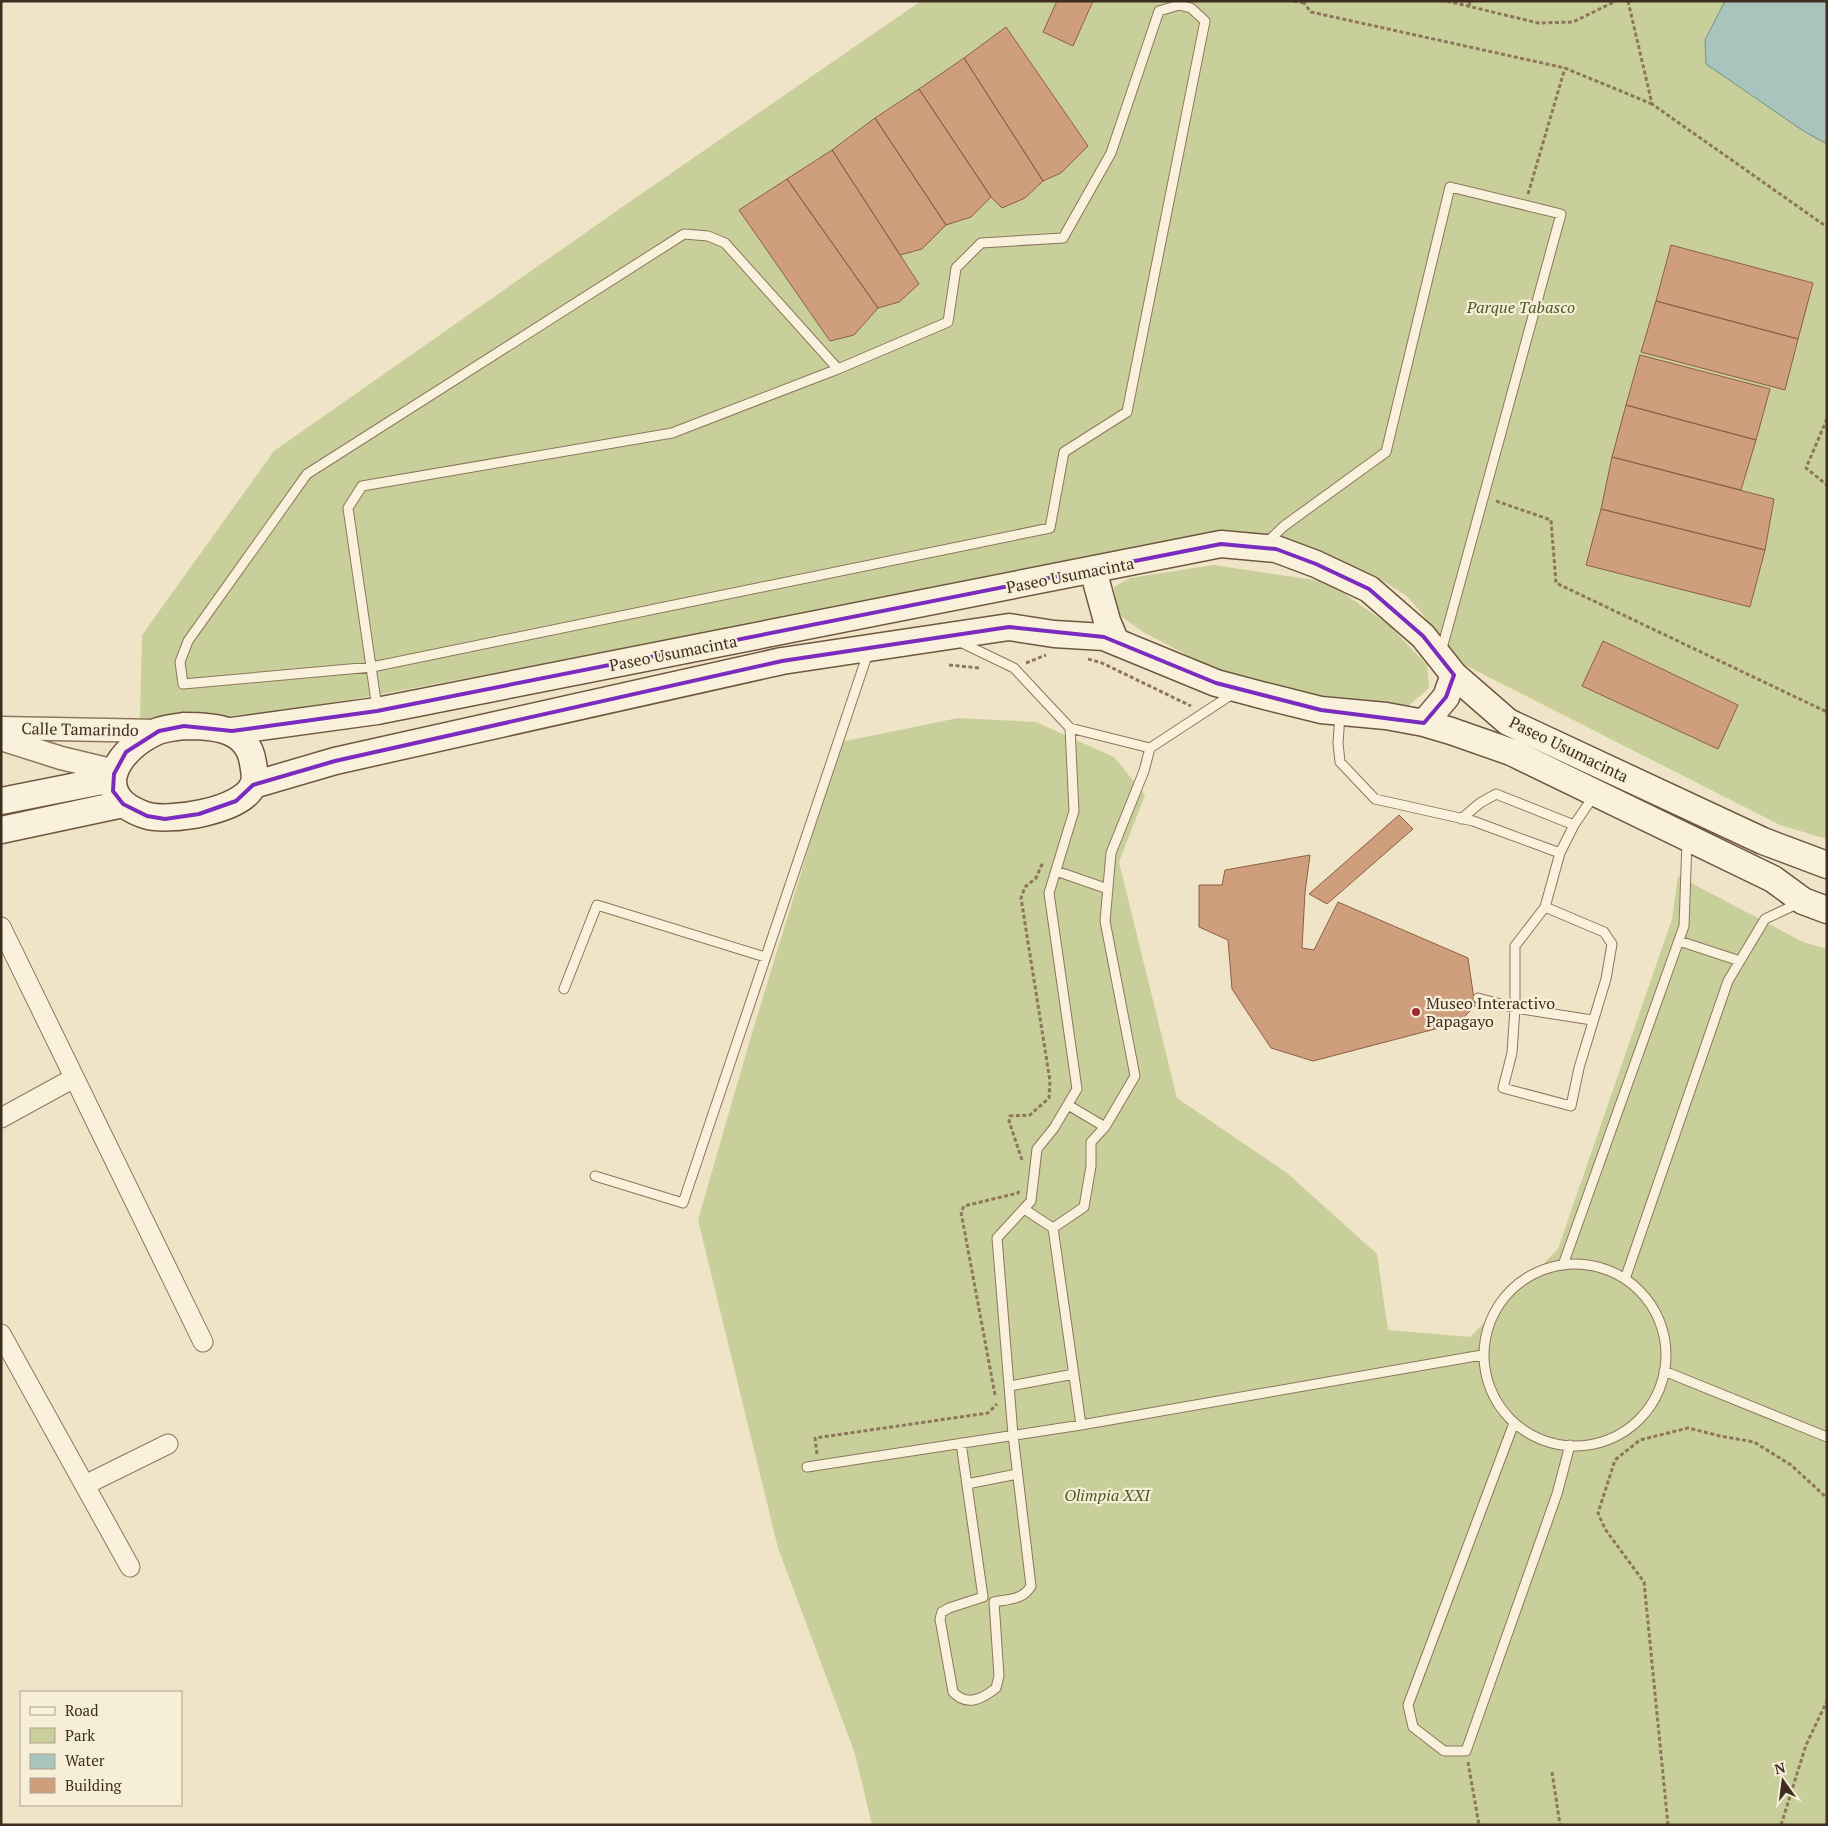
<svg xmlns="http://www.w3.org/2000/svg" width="1828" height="1826" viewBox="0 0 1828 1826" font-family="'PT Serif',serif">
<rect width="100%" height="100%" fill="#f0e4c8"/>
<path fill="#c9cf9b" d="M921,1H1827V839L1780,825L1465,665L1408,597L1375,576L1323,552L1276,537L1008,577L243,720L140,719L142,635L274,451L628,203Z
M1213,565L1328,582L1389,625L1427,665L1429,688L1408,706L1299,697L1218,671L1143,632L1119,615L1114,587L1130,578Z
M958,718L1036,722L1114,757L1145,795L1119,862L1177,1098L1287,1173L1377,1254L1388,1330L1470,1337L1558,1249L1672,919L1678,876L1803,942L1827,949V1825H872L855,1754L778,1548L698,1220L749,1043L841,742Z"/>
<path fill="#a9c4bc" stroke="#6f938a" d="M1725,1H1827V144L1805,132L1706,64L1705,40Z"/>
<path fill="#cf9f7d" stroke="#8d5f41" d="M1057,1H1093L1073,46L1043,32Z
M1006,27L1088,146L1061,173L1043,181L964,58Z
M964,58L1043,181L1025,198L1002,208L991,197L919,89Z
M919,89L991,197L971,217L946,225L875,118Z
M875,118L946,225L922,249L900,255L832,150Z
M832,150L919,284L899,302L878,308L787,179Z
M787,179L878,308L854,335L830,341L739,210Z
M1671,245L1813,283L1798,339L1656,301Z
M1656,301L1798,339L1785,390L1641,352Z
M1640,355L1770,389L1756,440L1626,405Z
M1626,405L1756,440L1741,490L1612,457Z
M1612,457L1774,499L1765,550L1601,509Z
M1601,509L1765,550L1750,607L1586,565Z
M1603,641L1738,705L1718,749L1582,686Z
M1399,815L1413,829L1327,904L1309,894Z
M1310,855L1305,892L1302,948L1314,950L1338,902L1468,958L1475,1006L1458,1023L1313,1061L1271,1048L1232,989L1228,940L1199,927V885H1222L1225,870Z"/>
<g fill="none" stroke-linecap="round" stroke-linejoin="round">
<g stroke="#8d765c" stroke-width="11">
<path id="service" d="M1179,5L1191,8L1205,21L1127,412L1064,452L1050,528L372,667L183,684L180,662L188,641L307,474L684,234L708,236L725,243L838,369L948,322L956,268L981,243L1063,238L1111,153L1159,11Z
M1265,544L1284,526L1386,452L1450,187L1561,214L1441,652
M960,642L1014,668L1070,728L1150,748L1234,693
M377,708L348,508L362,486L672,433L838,369
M1340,715L1338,743L1340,762L1375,799L1473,821L1560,853
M1461,819L1480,803L1496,794L1574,825
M1056,871L1108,889
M1545,907L1604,932L1612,944L1606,979L1579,1068L1571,1106L1503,1088L1512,1053L1515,1008V946Z
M1545,907L1560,853L1574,825L1595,794
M1679,941L1740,961
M564,989L597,905L765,957
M1478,998L1515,1008L1592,1020
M1068,1105L1105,1127
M595,1176L683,1203L869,650
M1024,1209L1053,1228
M1484 1355a91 91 0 1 1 182 0a91 91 0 1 1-182 0Z
M1563,1265L1684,926L1687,841
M1625,1279L1728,981L1765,919L1799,903
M1664,1371L1827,1437
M1010,1386L1074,1374
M1514,1423L1408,1705L1413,1727L1444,1751H1466L1557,1494L1570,1445
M1081,1425L1053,1228L1084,1207L1091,1166V1142L1105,1127L1135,1076L1105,921L1111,853L1144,771L1150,748
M961,1443L983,1597L949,1608L942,1612L940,1619L953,1692C967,1707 982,1699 996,1688L999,1676L994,1602C1009,1599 1023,1600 1031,1586L1013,1435L997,1238L1031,1201L1037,1149L1054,1128L1077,1089L1049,893L1074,811L1070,728
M807,1467L1081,1425L1482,1355
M967,1484L1017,1474"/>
</g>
<g stroke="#8d765c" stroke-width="21">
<path id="minor" d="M1,927L203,1342
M1,1118L74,1078
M1,1334L130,1567
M85,1485L168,1444"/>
</g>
<g stroke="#8d765c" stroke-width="25">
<path id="tertiary" d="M1,728L159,731
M1,739L61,758L115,771"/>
</g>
<g stroke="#6f573f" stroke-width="29">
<path id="secondary" d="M1093,570L1107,621L1116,642
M1424,723L1446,697L1454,675
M184,726C212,726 248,727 253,763C254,769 256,779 253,785C243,811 168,823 145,815C87,795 118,748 158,731C166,728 176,727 184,726Z
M232,731L377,711L1221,544L1276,549L1316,564L1369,589L1423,636L1454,675L1508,722L1763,841L1827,865
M253,785L335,761L782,661L1009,627L1054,634L1104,637L1216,683L1261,695L1321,710L1386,716L1424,723L1451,731L1511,752L1773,879L1803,901L1827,910
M1,801L112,779
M1,830L123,804"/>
</g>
<path stroke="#8d765c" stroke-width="3" stroke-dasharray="4 2.5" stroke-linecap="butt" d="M1294,1L1304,3
M1304,1V3L1311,12L1565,68L1652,104
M1447,1L1538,23L1573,22L1616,1
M1628,1L1652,104L1827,227
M1469,6L1470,1
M1528,194L1565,68
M1827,419L1806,468L1827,485
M1496,501L1551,520L1556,583L1827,712
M1088,659L1102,663L1191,706
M1026,663L1046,655
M949,665L980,668
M1022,1160L1009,1121L1010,1116L1030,1115L1049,1098L1050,1081L1021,898L1025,887L1036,878L1043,862
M995,1395L961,1212L964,1206L1018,1193L1019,1191
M817,1454L815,1438L988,1413L997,1404
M1468,1762L1479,1825
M1552,1772L1560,1825
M1668,1825L1644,1582L1605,1529L1598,1513L1615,1460L1640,1440L1688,1428L1720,1436L1754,1442L1791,1465L1827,1498
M1781,1825L1806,1745L1827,1701"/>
<use href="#service" stroke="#faf1dc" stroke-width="9"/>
<use href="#minor" stroke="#faf1dc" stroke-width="19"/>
<use href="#tertiary" stroke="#faf1dc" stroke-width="22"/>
<use href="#secondary" stroke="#faf1dc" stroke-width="26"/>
</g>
<path fill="none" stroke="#7b2cbf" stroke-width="4" stroke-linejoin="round" d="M1221,544L1276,549L1316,564L1369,589L1423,636L1454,675L1446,697L1424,723L1321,710L1216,683L1104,637L1009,627L782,661L335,761L253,785L236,801L199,814L165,819L147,816L123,804L113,791L114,774L126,752L159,731L184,726L232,731L377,711Z"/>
<circle fill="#9e2a2b" stroke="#f7eed8" stroke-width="2" cx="1416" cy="1012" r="5"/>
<g text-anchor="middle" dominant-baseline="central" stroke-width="4.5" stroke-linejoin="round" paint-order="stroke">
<g font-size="16" font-style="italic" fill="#4d5a26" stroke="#f7eed8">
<text x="1521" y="307">Parque Tabasco</text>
<text x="1107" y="1495">Olimpia XXI</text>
</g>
<g font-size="16" fill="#3d2e20" stroke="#f7eed8">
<text transform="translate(1070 575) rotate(-11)">Paseo Usumacinta</text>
<text transform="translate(673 653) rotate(-11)">Paseo Usumacinta</text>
<text transform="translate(80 729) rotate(1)">Calle Tamarindo</text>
<text transform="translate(1569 749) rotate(26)">Paseo Usumacinta</text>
</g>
<g font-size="16" fill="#3d2e20" stroke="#f7eed8" text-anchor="start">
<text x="1426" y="1003">Museo Interactivo<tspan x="1426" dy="18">Papagayo</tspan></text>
</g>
</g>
<rect width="1828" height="1826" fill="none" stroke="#3d2e20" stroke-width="5"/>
<rect x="20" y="1691" width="162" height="115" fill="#f7eed8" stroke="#ada18e"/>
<rect x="30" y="1707" width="25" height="8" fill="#faf1dc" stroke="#ada18e"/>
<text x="65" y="1716" font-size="15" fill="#3d2e20">Road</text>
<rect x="30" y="1728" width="25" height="15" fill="#c9cf9b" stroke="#ada18e"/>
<text x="65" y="1741" font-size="15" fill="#3d2e20">Park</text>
<rect x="30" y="1754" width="25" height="15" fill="#a9c4bc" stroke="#ada18e"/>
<text x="65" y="1766" font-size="15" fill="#3d2e20">Water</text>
<rect x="30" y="1778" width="25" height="15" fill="#cf9f7d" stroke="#ada18e"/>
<text x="65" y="1791" font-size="15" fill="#3d2e20">Building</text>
<g transform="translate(1783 1781) rotate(346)" stroke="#f7eed8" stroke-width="4" paint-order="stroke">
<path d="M0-4L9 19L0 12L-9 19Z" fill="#3d2e20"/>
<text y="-8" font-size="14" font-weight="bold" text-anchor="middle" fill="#3d2e20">N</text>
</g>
</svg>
